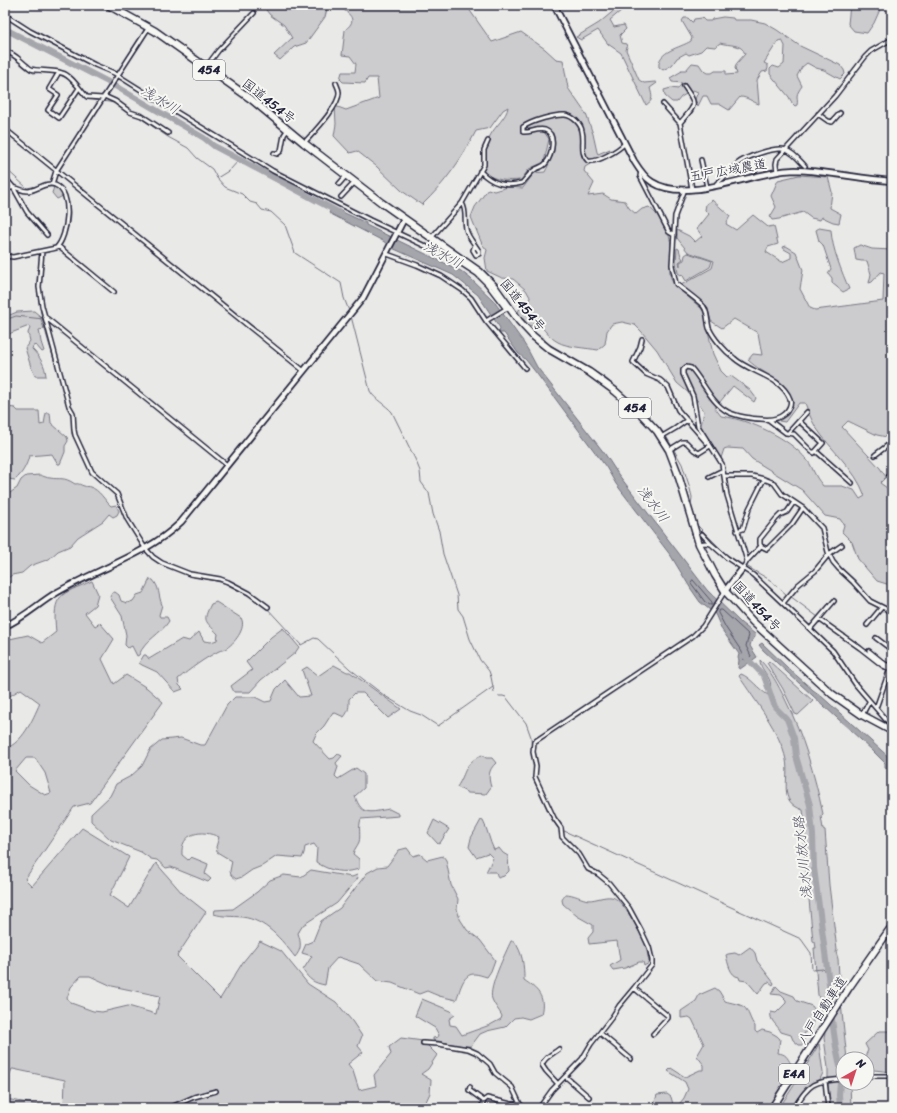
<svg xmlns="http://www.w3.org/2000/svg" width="897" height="1113" viewBox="0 0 897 1113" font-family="Sriracha,'Klee One',sans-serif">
<rect width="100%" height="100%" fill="#e9e9e7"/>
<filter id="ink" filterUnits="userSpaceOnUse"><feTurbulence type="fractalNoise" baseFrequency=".025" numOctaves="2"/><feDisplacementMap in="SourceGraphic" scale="8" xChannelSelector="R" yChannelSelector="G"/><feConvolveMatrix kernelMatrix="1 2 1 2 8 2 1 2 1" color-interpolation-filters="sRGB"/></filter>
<g filter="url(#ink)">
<path fill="#ccccce" stroke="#777784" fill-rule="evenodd" d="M262,5H328L325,17L306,43L294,47L280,60L274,55L292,38L284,25L270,15Z
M339,5H466L492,42L521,32L545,49L556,59L563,60L568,88L586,114L593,134L597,152L598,154L610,149L608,153L585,167L584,171L594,183L588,196L603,194L611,199L625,201L629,208L636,214L642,209L649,207C660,216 671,233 671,247C672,261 666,271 674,285L701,308L704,312L713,354L721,371L727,377L731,376L750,390L756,398L754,402L733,386L715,408L721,416C750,420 788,437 807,460C811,464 813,471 816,476C818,480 821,483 823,486H842L854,490L860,499L865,496C855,468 831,451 815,426C811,419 808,411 805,403H799L785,422L779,421L788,415L793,403C785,379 765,376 748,360L753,354L762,355L758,333L734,319L722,328L711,321L707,306L681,285L712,268L714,261L688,252L677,238V230L689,236L695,242L702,236L697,229L709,214L705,210L706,204L712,200L730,216L726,224L736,230L753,215L768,227L774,226L778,244L768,247L766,252L782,262L791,258V253L784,249L783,247L786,246L796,252L803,270L800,289L810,308L815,310L883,301L884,273L881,272L872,282L869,283L871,274L867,261H862L856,260L854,248L860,245L872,249L892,250V438L877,435L848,421L842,427L880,468L886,477L880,483L887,488L892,489V584L890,585L877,581L858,559L852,542L842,532L844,525L840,519L825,516L802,490L752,459L743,449L727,448L724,449L721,458L701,426L704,411L697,400L677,383L657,350L641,331L635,325L622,322L612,324L607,331L605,344L598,350C587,348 566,347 558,342C550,338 543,329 538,322L531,326L528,325L518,312L520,308L528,307L530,297L526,290L513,279L502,278L487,271L485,258L487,250L482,244L471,217L475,207L488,189L494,191L508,187L523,188L534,173L545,172C554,154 565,130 536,127L532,130L544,132L549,139L544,162L529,169L521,180C504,181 499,181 483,173C486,161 485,146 490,136C495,126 507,117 508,107L503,110L490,128L476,131C462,159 445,183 422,205L402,191L376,166L357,151L350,153L334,136L336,124L335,106L346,110L379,98L377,78H368L365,83L343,82L340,79L342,72H355L356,64L350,56L342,55L345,30C360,18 347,14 339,5Z
M850,5H882L874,23L867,33L854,31L848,24Z
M617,8L622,10L610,20L614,27L624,25L626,29L620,35L622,43L626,44L627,47L626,50L639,80L644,83L655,82L657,83L650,88C652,96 654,100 646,105L621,53L608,44L598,30L581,40L576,37L599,23Z
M723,17L733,18L734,20H751L765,23L777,30L800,46L840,65L844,70L845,74L840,79L824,70L816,68L807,63L802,67L797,76L802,86C800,89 797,93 797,96C797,99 798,101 797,105L795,106L792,103L789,97L770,74V69L773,66L779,68L784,64L785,46L782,40L778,41L764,63L768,65V68L767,71L762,72L757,80L759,104C752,102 748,97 740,97L729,110L719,104H711L707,96H703L698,106L695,99L698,92L693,90L681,97L677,102H672L665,96L664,90L671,88L678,89L682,83L672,82L670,78L682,71L681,70H686L692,63L699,64L703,70L708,73H712L715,71H726V75L737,74L735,68L737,63L745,54C742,43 729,46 720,43L715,47L706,46L701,51L689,55L686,53L677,58L672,65L663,70L659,67C657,51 680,48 691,41L692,38L682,21L684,18H688L692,22H693L694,19L702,18L705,21H711L712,19Z
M799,175L828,177L832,192L830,208L841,214L839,223L833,222L822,217L820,220L811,218L803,212L779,219L772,220L770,217L776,207L771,196L778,180Z
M54,187L60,190L63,196L57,199L52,193Z
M819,228L831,230C832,249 842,272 849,289L843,292L832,283V278L828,273L831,269L823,245L819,241L816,230Z
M677,248L679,249L681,256L683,259L679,262L680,266V262L684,260L685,255L688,253L712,261L710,267L686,281L682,274L681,275L678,273L676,262Z
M34,311L40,316L44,329L39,330L41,342L44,351L42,352L36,345L33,346L32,349C40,357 45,365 46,376H35L31,367L25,348L30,341L28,333L30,328L29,326L11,333L5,339V317L17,312Z
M7,407L15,408L18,411H39L40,425L44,424L46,413H50L51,423L67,437L68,441L65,446V452L60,464H58L52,454L29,456C27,465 22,474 15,480L8,479L5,477V416Z
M40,475C43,476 47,478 50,478C61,480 63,476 75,484C79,483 80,485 84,486C86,487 88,486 90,487C100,490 104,500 111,506L116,505L119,511L117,515L113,517L109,514L103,521L78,537L70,546L58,551L49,559L30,566L22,573L12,575L8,578L10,584L5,587V495H7L17,488L21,480L26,476Z
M150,579L153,580C160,588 158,595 162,605L159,615L160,617H167L169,621C161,634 145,640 139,655L137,656L132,646L128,648L125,645L126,635L122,616L110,597L112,593L115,592L119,595L121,601L127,603L133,601L137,595L143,593Z
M92,581L98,594L95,605L85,613L95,626L100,623L114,639L102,659L114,684L126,675L147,688L163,702L90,803L74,807L25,879L32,886L82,828L129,857L110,895L129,908L156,863L182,893L206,912L177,956L220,999L243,962L260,941L281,951L308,984L336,1002L352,1021L362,1036L358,1046L363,1052L348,1064L353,1071L359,1090L376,1086L374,1075L391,1054L389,1047L401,1038L423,1041L437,1055L428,1069L421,1074L431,1080L430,1093L423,1108H64L65,1080L13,1069H12L6,1083V1099L55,1108H5V749C23,742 32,721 40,703L21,689L5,699V640L28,635L42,643L56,632C52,593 60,595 92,581ZM26,758H35L45,773L51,793L45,795L29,785L15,771ZM81,976H90L112,986L160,996L156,1014L128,1006L102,1012L93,1011L71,1003L67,998L71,987Z
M216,602L241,618C247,628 234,644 225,649C224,650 221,650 219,651C205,658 190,669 178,679L179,685L183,689L175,692L157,672L142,665L139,663L144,655H146L149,659L182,639L189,641L199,632L204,641L211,642L217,640L218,634C205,620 202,622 211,604Z
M283,628L299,647L295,653L261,680L250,692H234L231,686L252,670L246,662L271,637Z
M760,660C771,671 778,685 785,699C804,737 814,773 823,814L821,816L823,829L825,830L829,885L837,950L836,952L838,959L840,994L847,1059H843V1083H850L851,1108H831L828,1084V1068L824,1038L825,1034L821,1018V1003L818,995L814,948H816L815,942L813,941L801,817L804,818L803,810C777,801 790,781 786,760C780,731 755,701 739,676L741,674C750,677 758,689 768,695C777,678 760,673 760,660Z
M769,661L813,701L798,715L795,714L783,689L767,663Z
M334,665L347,672H350L401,709L388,718L363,693H355L349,699C349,707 349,711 344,717L333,712L324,726L316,734L313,741L330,759L334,758L338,754L342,756L336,763L338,767L335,776L338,779L356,768L364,774V788L355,796C362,817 371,812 389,809L399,814V816L361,819C358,827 361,836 359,842C357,847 354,849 353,854L359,859V869C343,874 329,871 316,862L317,848L314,844L305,847L304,853L302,858L277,856L262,866L252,870L242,877L236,879L231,875L230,871L232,861L217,852L216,847L219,837C202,829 180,832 182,855L188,860L191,857L208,864L205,874L211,879L208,882L171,867L166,868L157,860L151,859L141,852L111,840L91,821V814L110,796L116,784L131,776L142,766L150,750L162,740L181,738L200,745H205L227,705L235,697H255L265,702L271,701L276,689L285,680L299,697L311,696L302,670L307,667L318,676Z
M482,755L486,758H492L496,763C488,770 488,777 491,787L486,794L468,793L457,787C467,772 463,764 482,755Z
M434,820L449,829L440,843L438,844L428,833Z
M481,820L483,821C488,830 489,840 494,850L499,848L503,853L508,856L509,871L504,876L498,878L496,872H486L493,858L488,853L476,857L469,847L471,838Z
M407,848L413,856L420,854L427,860L443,856L446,860L451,885L458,899L457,909L460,919L467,930L480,940L495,960L491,971L487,977C483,976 478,974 474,974C462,974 460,992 456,1000L439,996L427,991L419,994L392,983L377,981L359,964L338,957L328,968L325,985C314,983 309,980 303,970L312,956L302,953L306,944L313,941L321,921L340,908L367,873L378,867L387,866L399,850Z
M311,870L352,877L357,875L358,878L337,903L303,925L298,933C301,943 302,949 295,957C281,939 266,920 242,917C232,916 223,917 214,914L215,910L233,909L257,892L270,880L284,875L301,877Z
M565,894C574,894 581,899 589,900C595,900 605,896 611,897C622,897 641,934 645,944C647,950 648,956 649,963L644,966L643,962H639L625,968L613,970L610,966L620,960L617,941L589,944L588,938L593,932V925L577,916L563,904L562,900Z
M511,941H514C523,953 524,966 524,980C537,989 546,996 541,1014L529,1019L521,1017L514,1018L505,1027L487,1031L480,1034L471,1046C461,1047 444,1042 433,1040V1038L438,1037L439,1035L435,1028L415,1016L422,999L451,1011L455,1015L449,1019L450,1025L456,1026L462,1035L490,1025L501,1019L502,1016C499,1010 494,1005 492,999C488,988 506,952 511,941Z
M750,947L755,953L757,961L774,983L773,985L769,982L766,983L758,994L747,981L740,980L739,977C730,976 728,963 726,955L728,954L735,953L739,955Z
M776,986L781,991L794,996L797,1001L812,1006L815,1010L812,1027L805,1032L803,1045H799L793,1040L791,1035L781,1032C777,1024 769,1021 771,1012L776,1013L786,1003V1000L781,995L771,994Z
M715,988L719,991L725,1001C731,1003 740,1004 744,1007C749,1011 750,1021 755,1026V1031L757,1033L762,1030L770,1032L777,1036L780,1039L778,1053C786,1054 787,1057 791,1064L789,1075L776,1094L775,1098L768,1108H676L684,1098L688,1089L685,1082L668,1071L671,1068L685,1077L700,1070H704V1065L697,1056L704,1044L692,1019L689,1017L681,1018V1011L696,1001L699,995Z
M879,1031H892V1072L874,1070L867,1071V1059H864L868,1050L865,1044Z
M819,1044L823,1073L820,1079C805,1085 800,1095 791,1108H779L799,1078Z
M667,1094L671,1097L674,1108H653L657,1095Z"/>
<path fill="#a5a5ac" stroke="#71717f" d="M332,207L366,223V225L461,271L471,279L493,300L519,336L523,341V342L528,350L537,367L605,454L618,474L707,590L741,623L755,634V637L751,642L750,646L757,657L740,669L738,668L739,660L738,658L739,654L722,630L715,614L700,602L691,589L671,556L616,484L606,467L537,374L526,360L518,353L504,333H499L500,328L478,295L453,275L392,248L383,241L329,213Z
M762,643L789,669L813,690L820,695L892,760V772L885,767V763L873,751L763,650L759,645Z"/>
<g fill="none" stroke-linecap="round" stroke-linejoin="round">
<path stroke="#565668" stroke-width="1" d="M693,580L712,602V605H710L705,602L691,583Z
M719,610H722L749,635L746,646L751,656L746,660L743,659L742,652L726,628L718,613Z"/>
<path stroke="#71717f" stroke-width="1" d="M5,53L16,58L33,73L49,72L56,74
M59,75L67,78L86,99L109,102L114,103L129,114L139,117L168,137L188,148L197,158L212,169L217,178L230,170L239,160
M5,168L27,188L42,185
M217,178L225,187L242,194L250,202L257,204L262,210L271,212L285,225L295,253L341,283L344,298L349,311
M43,253C50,252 56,251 60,247C64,243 64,240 65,235C66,231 68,227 69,223C72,209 68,189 55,182
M40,257C39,266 37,276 37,285C39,317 51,349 60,379
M5,258H13L22,257
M351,316L370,391C375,400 385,404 392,412L416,461L420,471L421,482L429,493L433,514L439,531L443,554L457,595L458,609L463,616L470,639L480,660L489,671L491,677L494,692L498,696H503L506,697L526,723L531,737L532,756
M5,320L16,316L43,319
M542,336L547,343L604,377L644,411L664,433
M63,390L67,407L72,417
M72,420V434L91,473L104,485
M666,436L682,464L689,485L692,497L691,506L697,525L726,554L743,565
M112,492L117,497
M121,508L122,513L126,519
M145,551L150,556
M154,559L161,565L179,571
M746,566L770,580L787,595
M190,575L224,583L254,598
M790,596L818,617
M266,607L301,645L314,638L318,639L350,669L385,696L410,711L421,715L438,726L493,687
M821,618L867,651
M533,761L534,781L552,820L559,829
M562,830L801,939L811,953L812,970L823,969L828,974"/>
<path stroke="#a5a5ac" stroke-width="6" d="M5,29L110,83L204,138L214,146L338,212
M745,656L764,676L775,707L787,719L794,738L796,756L810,805L813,835L814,868L830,991V1006L836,1047L841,1071L839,1095L840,1108"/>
<g stroke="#22223b" stroke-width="6">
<path id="street" d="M5,15L30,31L95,65L114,73L157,100L273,171L370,220L457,261L477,274L487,284L506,309
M5,51C16,54 22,63 31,69C36,71 55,70 62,73C71,75 80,90 87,97L103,98
M206,67L218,51L254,13
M59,72L49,89L58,95L48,110L59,118L79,88
M104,96L115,101L130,112L142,116L168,133
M663,104L680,123L692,189
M818,114L828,121L832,122L840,113
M680,123C696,104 698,106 684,86
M5,129L304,371
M304,143C313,133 340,106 339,92C339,89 337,86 336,83
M274,153L277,154L281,151L284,135L288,129
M701,160L707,187
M480,171C492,184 505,187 522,183C526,179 529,174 533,171C537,167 543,168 546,163C552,155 557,134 545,130C537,128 530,133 523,132V127C532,121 555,114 565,115C573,116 581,124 582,131C585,142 579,152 588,161C597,163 619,150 625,143
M641,171L640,176L669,232L674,235
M777,172L776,164L777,159L835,96L865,57L871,51L892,39
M5,182L8,181L13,187L27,212L47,235
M717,183C725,178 730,170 737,164C745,157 776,146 786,150C794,153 799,160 805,166
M52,184L56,171L149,27
M339,184L346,176
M685,189L675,216L672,265L676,284C682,289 701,302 704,307C708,313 707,321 709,328C714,339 725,351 734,358C750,373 781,376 790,399C792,404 788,411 784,414C777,420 769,420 761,419C752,419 736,416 728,412C711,403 703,381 691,368L686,367L683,370V374L693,396L698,426L722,464L727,495L747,561L743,568
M5,191C17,183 17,191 28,191C36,191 46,181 55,185C74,192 68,237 56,248L13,257L5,256
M341,197L355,182
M462,203C467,211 464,219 466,229C468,238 475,244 479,251V254L476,255L473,250L475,245
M431,238L462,203L484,165V150L488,141
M58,246L114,292
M42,251L39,287L42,306L69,406L73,413L74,430L75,435L92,472L117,494L127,519L145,548L153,557L162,563L190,574L220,579L228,582L249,593L268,607
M387,254L417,265L441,276L462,290L471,298L486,321L525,368
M44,316L227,465
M486,321L507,308
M642,339L640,347L633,362L646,374L660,380L668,387L678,410L707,443
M769,420L786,433L794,434L812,452H817L852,483
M799,421L823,443L814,453
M788,433L807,412
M661,437L676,428L687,420
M669,450L682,442H686L694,450L699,453L710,446
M875,455L892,442
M724,476H752L764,479L774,483L782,494L803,508L822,528L828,552L833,562L839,569L853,582L870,601L892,612
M889,476L892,474
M709,477L723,470
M737,531L743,529L749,509L764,479
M702,534L711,544
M699,544L705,543L711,544L727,558L753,575L810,629L833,651L856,685L886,720
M761,546L760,544V539L776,519L780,515L787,512L794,502
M747,561L761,546L767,549L792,524L803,508
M783,603L798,585L815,571L829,554L842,545
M888,610L892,603
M819,619L860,648L883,666L892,670
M867,625L882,607
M810,629L834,601
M876,638L892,650
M869,651L885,664L892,667
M876,708L892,663
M862,715L869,702
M634,988L652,965V960L649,947L641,930L629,908L609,883L598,874L588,869L579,854L562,837L561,828L554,818L535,777L536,766L533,752L534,742L693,636L703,626L725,591
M600,1033L631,1059
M423,1043L438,1044L468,1049L477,1053L490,1064L495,1073L512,1087L520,1104L525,1108
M867,1076H892
M566,1077L589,1097
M825,1081L828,1108
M558,1084L546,1071L542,1065C544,1057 553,1054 559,1049
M470,1087L469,1090L484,1101
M169,1108L194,1097L216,1091
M481,1108L484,1101L487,1098L511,1104H520
M539,1108L552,1090L582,1059L591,1044L612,1017L619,1006L634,988L668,1016V1018L653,1034
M794,1108C811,1082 812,1082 843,1079"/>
</g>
<g stroke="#22223b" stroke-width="8">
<path id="secondary" d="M554,5L634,161C639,169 644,177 652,182C688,205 755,170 795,170C828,171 860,179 892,181
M725,591L743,568
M5,626C24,618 39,603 56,593C97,569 147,555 181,522L363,298L404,219"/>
</g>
<g stroke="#22223b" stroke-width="9">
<path id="highway" d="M108,5L155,31L251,99L304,143L382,203L480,272L494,286L519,321L533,336L549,349L589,372L615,391L642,415L657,431L669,450L677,471L699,544L715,575L725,591L753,622L832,694L862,715L892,731
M772,1108L848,989L892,926"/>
</g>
<use href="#street" stroke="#f6f6f2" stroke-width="3"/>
<use href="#secondary" stroke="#f6f6f2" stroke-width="4.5"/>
<use href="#highway" stroke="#f6f6f2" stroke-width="6"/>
</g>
</g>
<g text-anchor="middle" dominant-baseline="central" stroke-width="4" stroke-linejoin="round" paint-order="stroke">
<g fill="#f6f6f2" stroke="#626272" stroke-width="1">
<rect x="193" y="60" width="32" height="20" rx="3"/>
<rect x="619" y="398" width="32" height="20" rx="3"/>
<rect x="779" y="1064" width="30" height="20" rx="3"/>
</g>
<g font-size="12" font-weight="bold" fill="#22223b">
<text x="209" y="70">454</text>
<text x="635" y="408">454</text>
<text x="794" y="1074">E4A</text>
</g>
<g font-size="13" fill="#22223b" stroke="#f6f6f2">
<text transform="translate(269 101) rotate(38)">国道454号</text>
<text transform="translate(728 170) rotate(-10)">五戸広域農道</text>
<text transform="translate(523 305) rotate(51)">国道454号</text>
<text transform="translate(757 606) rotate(47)">国道454号</text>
<text transform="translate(822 1010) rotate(-57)">八戸自動車道</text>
</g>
<g font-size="14" font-style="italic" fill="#565668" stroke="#f6f6f2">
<text transform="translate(160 100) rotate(31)">浅水川</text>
<text transform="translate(443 255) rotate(28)">浅水川</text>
<text transform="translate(653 504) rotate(53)">浅水川</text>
<text transform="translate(803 858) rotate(-96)">浅水川放水路</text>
</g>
</g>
<rect width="897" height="1113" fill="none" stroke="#f6f6f2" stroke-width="20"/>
<rect x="10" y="10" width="877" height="1093" fill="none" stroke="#22223b" stroke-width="1.5" filter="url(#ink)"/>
<g transform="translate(855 1071) rotate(39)"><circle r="19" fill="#f6f6f2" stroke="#a1a1a9"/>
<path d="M0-3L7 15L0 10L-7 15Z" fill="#d1495b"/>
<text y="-6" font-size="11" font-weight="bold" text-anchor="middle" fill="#22223b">N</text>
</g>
</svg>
